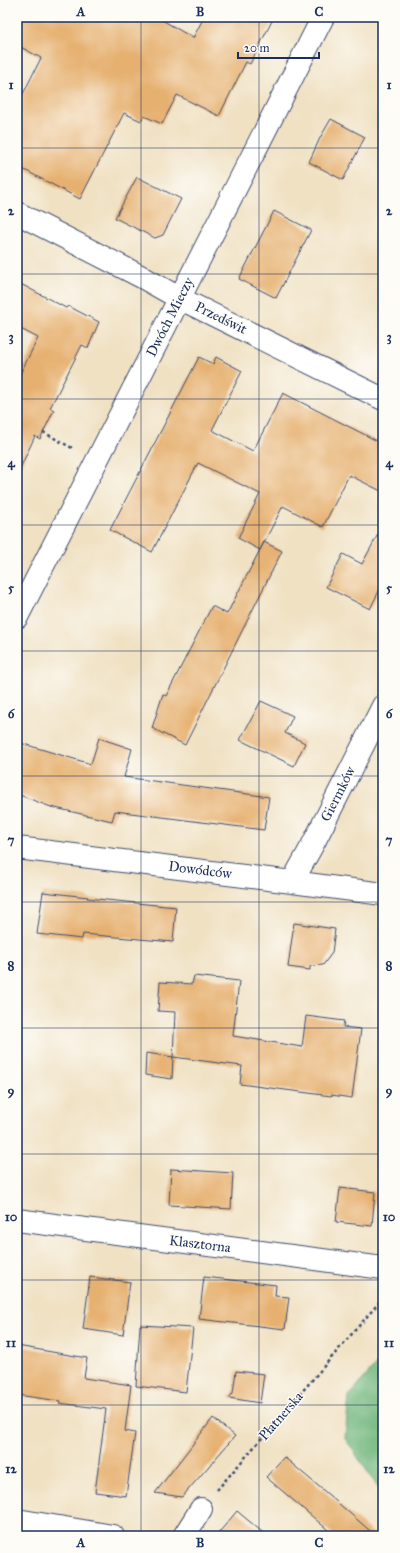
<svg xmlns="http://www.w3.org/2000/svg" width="400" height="1553" viewBox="0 0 400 1553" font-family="'IM FELL Great Primer',serif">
<rect width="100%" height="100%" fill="#fdfcf7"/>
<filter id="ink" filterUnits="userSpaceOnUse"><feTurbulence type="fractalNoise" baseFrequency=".025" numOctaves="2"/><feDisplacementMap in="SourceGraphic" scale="8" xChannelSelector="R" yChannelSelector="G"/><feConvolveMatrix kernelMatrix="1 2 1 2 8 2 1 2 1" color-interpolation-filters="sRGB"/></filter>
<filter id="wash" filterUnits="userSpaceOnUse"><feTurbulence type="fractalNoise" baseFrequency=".012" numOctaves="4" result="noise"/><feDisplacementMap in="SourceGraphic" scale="16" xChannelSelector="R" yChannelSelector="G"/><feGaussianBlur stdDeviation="0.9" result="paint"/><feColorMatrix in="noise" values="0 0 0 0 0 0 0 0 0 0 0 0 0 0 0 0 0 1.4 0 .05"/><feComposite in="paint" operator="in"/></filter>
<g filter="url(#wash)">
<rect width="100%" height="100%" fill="#f0e1c3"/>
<path fill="#70b67a" stroke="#46726c" d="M383,1356V1495L345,1438L349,1396Z"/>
<g id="blocks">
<path fill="#e6b070" d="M17,17H157L193,38L204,17H274L250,64L246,62L219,116L177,95L162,124L144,116L141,121L124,113L80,199L17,166V106L41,58L17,45Z
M331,119L365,137L343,180L309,162L320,138Z
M137,177L181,199L163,235L155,238L115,218Z
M274,211L311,230L276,298L239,279Z
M17,282L66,308L68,306L99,322L88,348L82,345L50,408L54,410L40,439L35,436L17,475V380L38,338L17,327Z
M199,357L213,364L216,357L242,371L212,430L253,451L283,393L383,444V492L349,475L323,527L283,506L260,550L238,538L260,494L198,463L152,552L110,530Z
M383,525V583L370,609L326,587L343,554L362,564Z
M264,542L282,551L185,745L152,728L163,694L166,696L212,606L227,614Z
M261,701L293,716L285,733L305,743L294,766L240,740Z
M99,738L132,749L124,777L269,797L264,830L115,811L112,821L51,807L17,794V742L91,764Z
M43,892L88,897L87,898L176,907L173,942L83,934L82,939L37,934Z
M294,923L335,929L332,953L323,965L310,966V970L288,967Z
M194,976L239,981L233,1036L302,1047L306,1016L344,1021L343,1027L361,1029L352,1098L331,1095V1096L240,1084L242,1066L173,1057L175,1012L158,1011L160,982L192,984Z
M146,1053L173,1057L172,1079L145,1075Z
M171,1169L233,1173L231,1209L169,1205Z
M340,1188L375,1192L372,1226L336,1222Z
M90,1277L130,1282L123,1335L83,1329Z
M204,1277L276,1285L275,1296L289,1297L285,1329L199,1319Z
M140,1325L193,1328L186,1392L136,1386Z
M17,1346L87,1358L84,1378L131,1385L125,1431L135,1433L126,1496L95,1492L106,1409L59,1403L60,1401L17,1395Z
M236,1371L264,1374L260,1403L229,1398L233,1393Z
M213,1418L235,1436L182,1497L155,1493Z
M284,1457L330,1496L376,1536H335L266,1477Z
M237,1511L267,1536H216Z"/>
</g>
</g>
<g filter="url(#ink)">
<use href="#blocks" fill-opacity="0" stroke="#3b4a6d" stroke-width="1"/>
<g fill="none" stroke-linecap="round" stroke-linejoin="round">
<g stroke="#3b4a6d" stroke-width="24">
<path id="minor" d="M17,213L140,276L179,298L383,399
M17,617L323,17
M17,848L292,882L383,894
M292,882L312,846L383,706
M17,1220L383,1268
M17,1520L113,1536
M184,1536L201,1509"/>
</g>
<path stroke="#3b4a6d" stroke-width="2.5" stroke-dasharray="3 3" stroke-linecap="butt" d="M43,432L74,449
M217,1490L383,1298"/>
<use href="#minor" stroke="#fff" stroke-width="22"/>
</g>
</g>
<path fill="none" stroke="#1b2f5e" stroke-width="1" stroke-opacity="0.55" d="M141,17V1536M259,17V1536M17,148H383M17,274H383M17,399H383M17,525H383M17,651H383M17,776H383M17,902H383M17,1028H383M17,1154H383M17,1280H383M17,1405H383"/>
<g text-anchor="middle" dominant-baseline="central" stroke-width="3" stroke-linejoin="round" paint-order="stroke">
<g font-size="14" fill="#1b2f5e" stroke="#fdfcf7">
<text transform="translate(170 317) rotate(-63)">Dwóch Mieczy</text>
<text transform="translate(221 318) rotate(26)">Przedświt</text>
<text transform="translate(338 794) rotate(-63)">Giermków</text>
<text transform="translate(200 870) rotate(7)">Dowódców</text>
<text transform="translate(200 1244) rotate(7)">Klasztorna</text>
<text transform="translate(281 1416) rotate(-49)">Płatnerska</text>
</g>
</g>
<rect width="400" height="1553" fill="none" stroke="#fdfcf7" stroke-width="44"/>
<path d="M238 52v6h81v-6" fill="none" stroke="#1b2f5e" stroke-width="2"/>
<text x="244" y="52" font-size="12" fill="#1b2f5e" stroke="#fdfcf7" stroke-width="3" paint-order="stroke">20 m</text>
<rect x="22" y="22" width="356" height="1509" fill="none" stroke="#1b2f5e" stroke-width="1.5"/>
<g font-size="13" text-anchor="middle" font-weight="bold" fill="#1b2f5e">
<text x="81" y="16">A</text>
<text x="200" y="16">B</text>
<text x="319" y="16">C</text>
<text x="11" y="89">1</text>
<text x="389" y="89">1</text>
<text x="11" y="215">2</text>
<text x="389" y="215">2</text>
<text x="11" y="341">3</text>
<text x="389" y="341">3</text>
<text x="11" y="467">4</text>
<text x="389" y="467">4</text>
<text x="11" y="592">5</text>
<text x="389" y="592">5</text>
<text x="11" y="718">6</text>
<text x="389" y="718">6</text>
<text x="11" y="844">7</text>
<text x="389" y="844">7</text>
<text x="11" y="970">8</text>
<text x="389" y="970">8</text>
<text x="11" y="1095">9</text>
<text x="389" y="1095">9</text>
<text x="11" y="1221">10</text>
<text x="389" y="1221">10</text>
<text x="11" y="1347">11</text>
<text x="389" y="1347">11</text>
<text x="11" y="1473">12</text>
<text x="389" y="1473">12</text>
<text x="81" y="1547">A</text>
<text x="200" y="1547">B</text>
<text x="319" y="1547">C</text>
</g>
</svg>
